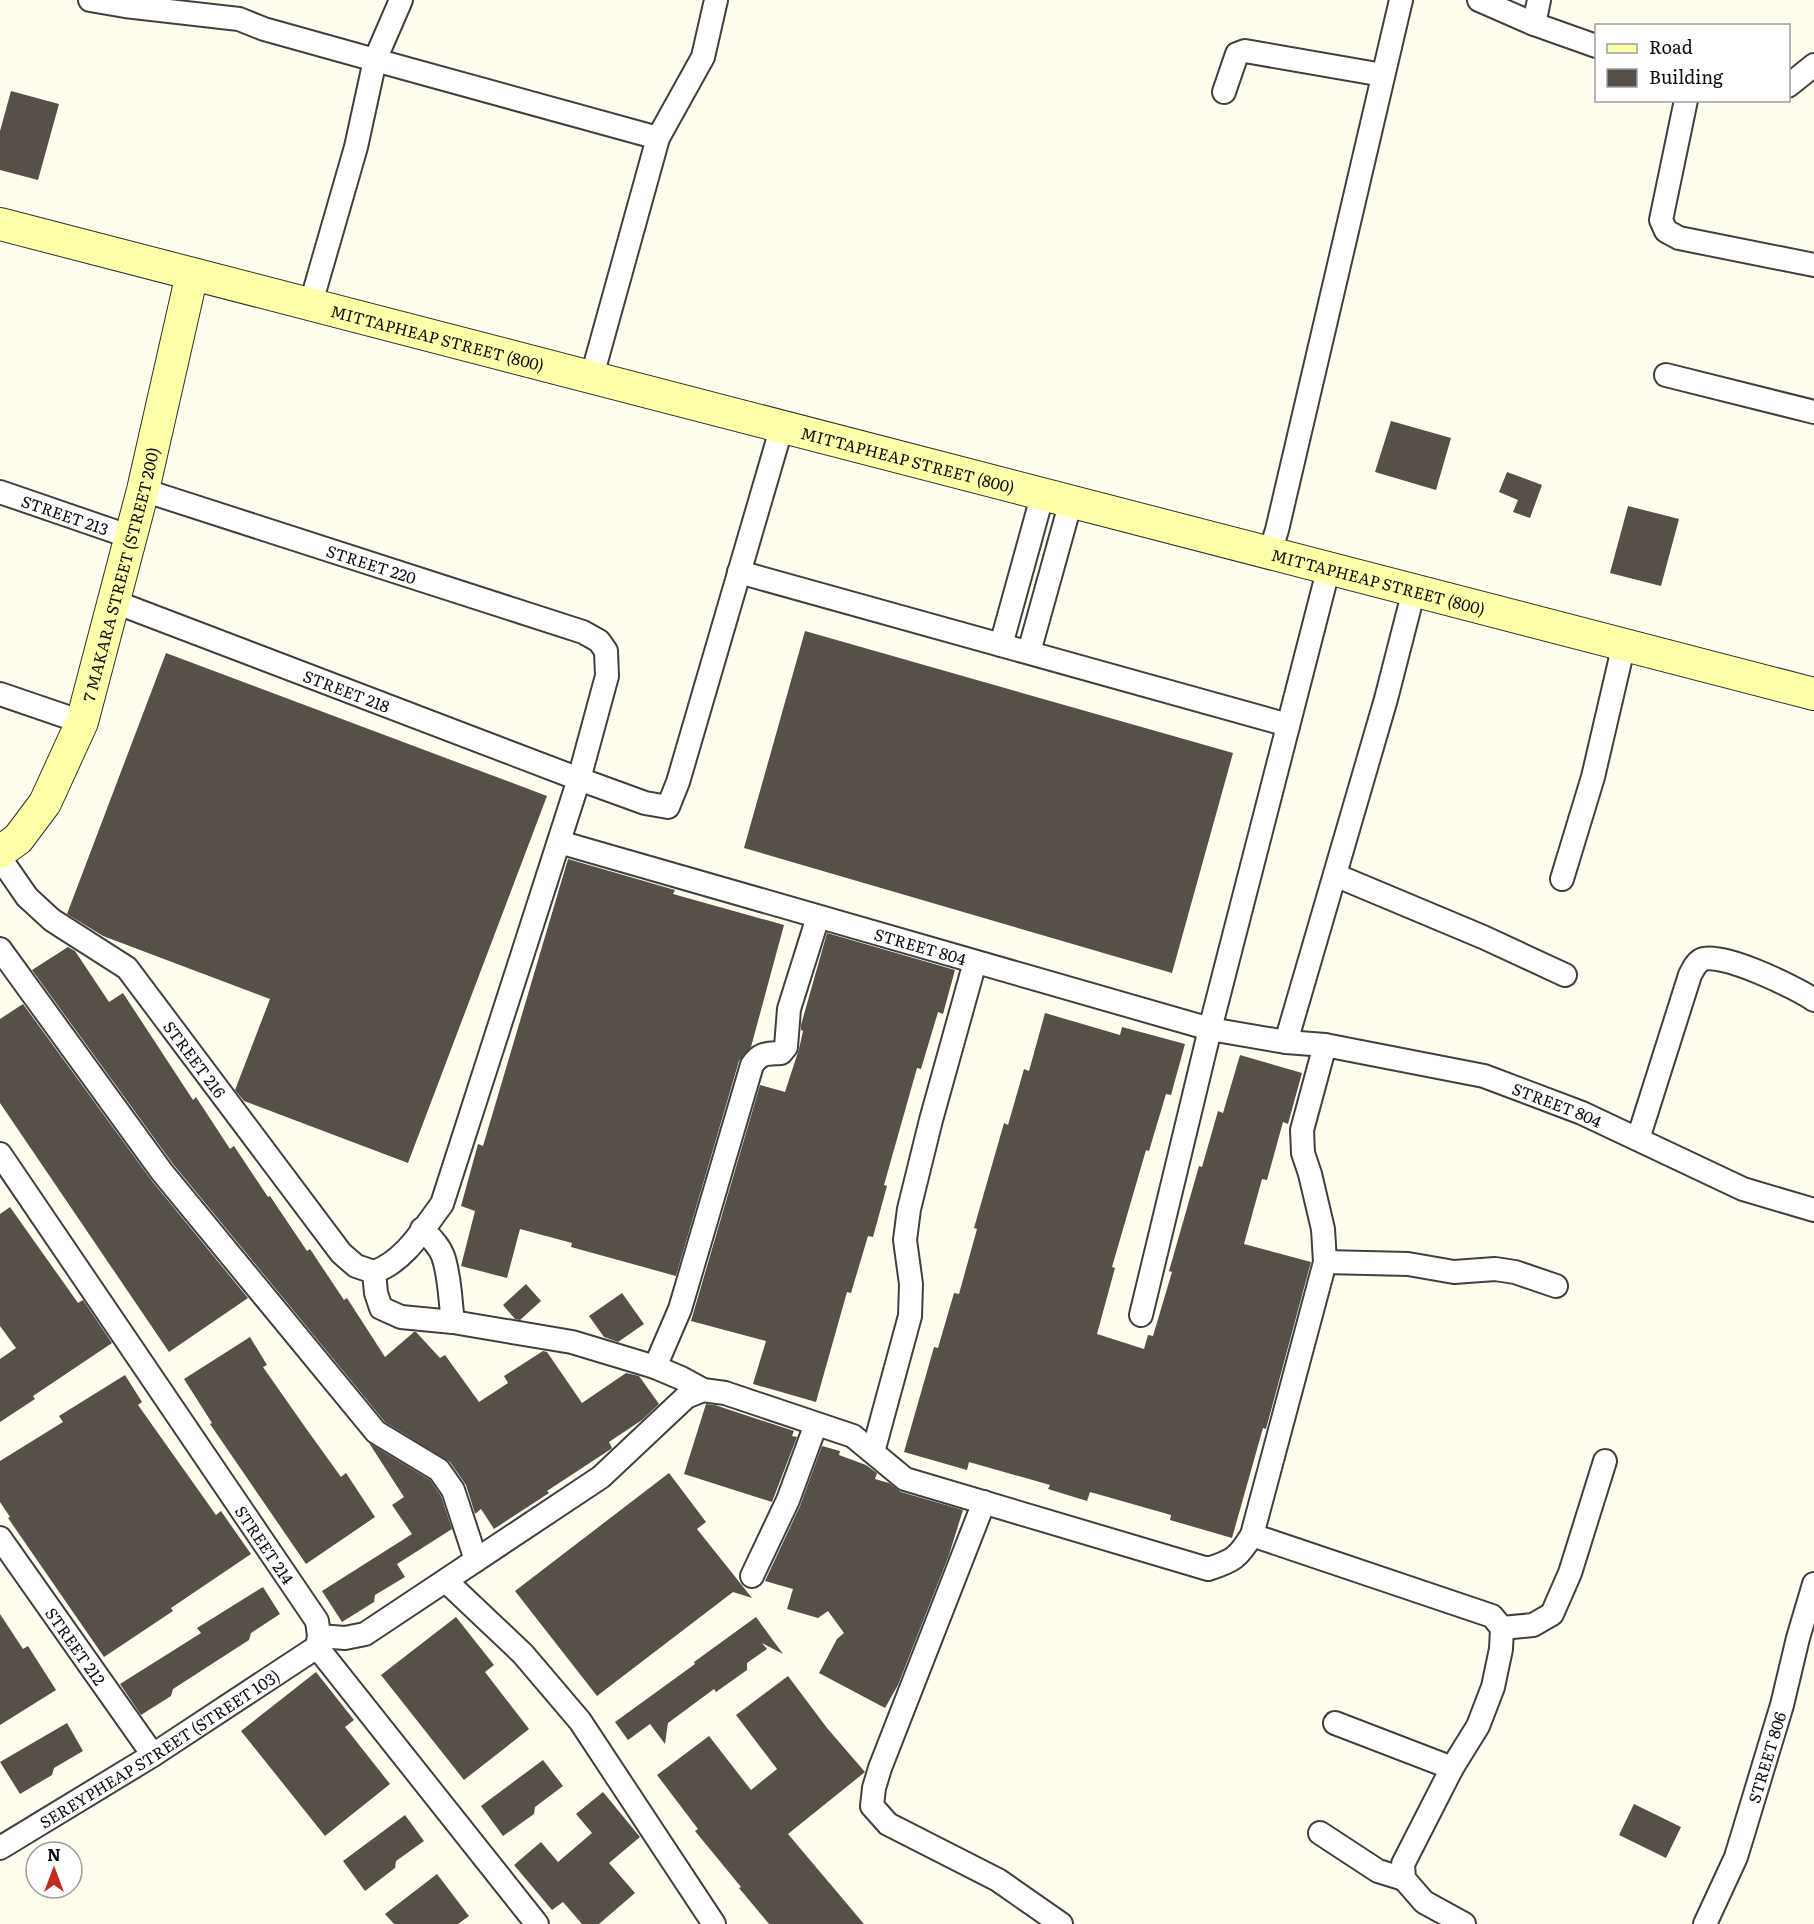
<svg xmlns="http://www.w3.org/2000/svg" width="1814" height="1924" viewBox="0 0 1814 1924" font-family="Literata,serif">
<rect width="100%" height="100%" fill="#fffeee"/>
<path fill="#575049" d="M11,91L59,104L38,180L0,170V131Z
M1391,421L1451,438L1436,490L1375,472Z
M1507,472L1542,485L1530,518L1513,512L1518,500L1499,492Z
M1628,506L1679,519L1661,586L1610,573Z
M805,631L1233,753L1172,973L744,848Z
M166,653L547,796L408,1163L244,1101L235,1090L270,999L103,936L67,914Z
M568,859L675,890L673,894L784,925L751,1047L739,1061L676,1276L571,1247L572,1243L520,1229L507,1278L461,1266L475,1211L461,1206L478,1144L483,1146Z
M827,933L955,970L943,1014L938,1012L921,1069L917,1068L884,1185L887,1186L873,1237L868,1236L851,1293L847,1292L816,1402L753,1384L766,1341L691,1321L760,1085L785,1092L799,1049L803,1031L801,1030V1025Z
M68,947L75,951L109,1002L123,993L193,1100L196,1097L230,1149L234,1146L268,1197L270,1196L307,1251L310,1249L344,1300L347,1298L385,1357L414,1332H416L440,1358L445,1355L479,1402L508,1383L504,1376L543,1351L547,1352L582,1403L626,1373L639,1376L659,1404L642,1420L609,1442L612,1448L611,1449L547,1491L549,1493L494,1529L481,1509L475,1514L466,1485L450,1462L385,1422L173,1164L32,970Z
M23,1004L152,1181L248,1298L169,1352L0,1103V1019Z
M1045,1013L1120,1035L1122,1027L1185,1044L1171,1095L1166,1094L1149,1151L1146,1150L1112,1267L1115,1268L1097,1334L1144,1349L1148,1335L1153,1336L1172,1272L1169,1271L1199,1166L1202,1167L1218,1111L1223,1113L1240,1055L1302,1073L1288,1124L1283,1122L1267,1180L1262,1179L1244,1244L1311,1262L1266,1429L1263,1428L1232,1538L1170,1520L1171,1515L1090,1492L1087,1501L1048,1489L1050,1485L969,1462L967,1470L904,1452L934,1347L938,1348L954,1293L959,1294L977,1229L974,1228L1004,1123L1008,1125L1024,1069L1029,1071Z
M10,1207L78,1303L83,1300L112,1343L33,1396L35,1399L0,1422V1359L16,1348L0,1326V1214Z
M526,1284L541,1301L520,1320L515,1319L503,1305Z
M622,1293L644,1324L618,1342L604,1337L589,1316Z
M250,1337L267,1365L263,1367L305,1427L341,1477L346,1473L375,1517L306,1564L210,1424L212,1423L184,1379Z
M125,1375L142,1402L138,1405L216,1515L221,1511L251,1554L171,1608L173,1611L104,1657L8,1518L10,1517L0,1502V1461L63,1422L59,1416Z
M706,1404L715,1405L794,1431L792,1436L797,1437L772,1502L684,1474Z
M369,1443L430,1480L441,1496L452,1529L397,1564L405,1577L375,1595L374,1602L342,1622L322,1591L412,1534L392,1505L404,1497Z
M822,1446L840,1451L839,1455L866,1465L877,1473L875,1479L889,1483L901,1492L963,1510L949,1555L898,1685L885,1708L819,1673L837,1639L844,1633L828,1611L818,1618L787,1609L793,1589L765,1581L800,1506Z
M669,1473L706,1522L697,1529L752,1598L733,1592L597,1696L515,1591Z
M263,1587L280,1614L251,1633L249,1640L173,1689L171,1696L141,1715L120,1684L201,1633L197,1628Z
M0,1614L23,1649L28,1646L56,1690L0,1725Z
M456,1617L494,1665L485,1672L529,1729L464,1780L381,1675Z
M756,1617L783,1654L762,1643L767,1649L747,1663V1670L716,1692L714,1689L668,1723L665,1744L650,1724L628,1740L615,1722L695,1664L694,1662Z
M316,1672L354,1720L345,1727L390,1784L325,1836L241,1731Z
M788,1676L827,1728L865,1772L788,1834L864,1924H769L739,1888L741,1887L695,1831L698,1829L657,1775L709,1736L751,1790L777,1769L736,1715Z
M67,1723L83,1751L54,1768L52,1775L20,1794L0,1762Z
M543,1760L563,1786L535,1807L534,1814L503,1836L481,1806Z
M603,1792L640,1837L609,1863L635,1893L599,1924H582L563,1902L552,1910L514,1865L541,1842L558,1862L592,1833L576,1814Z
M1634,1804L1681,1827L1666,1858L1619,1835Z
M405,1815L424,1841L396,1861L395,1868L365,1891L343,1861Z
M437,1874L469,1916L458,1924H394L385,1914Z"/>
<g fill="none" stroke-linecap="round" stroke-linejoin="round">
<g stroke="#404040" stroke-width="26">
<g id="street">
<path d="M90,0L125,6L239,19L264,29L375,60L658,138"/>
<path d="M1479,0L1534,24L1596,46"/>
<path d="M1534,24L1539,0"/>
<path d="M1788,86L1814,65"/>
<path d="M1224,92L1237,54L1245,51L1383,75"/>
<path d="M1686,100L1661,220L1666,231L1679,238L1814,265"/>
<path d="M311,303L356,147L375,60L401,0"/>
<path d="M1666,375L1814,412"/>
<path d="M592,376L658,138L703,57L716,0"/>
<path id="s1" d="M143,490L583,632L599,641L606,651L607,676L579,779L442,1204C423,1229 405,1261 374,1272"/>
<path id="s2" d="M0,492L131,537"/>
<path d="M1270,552L1277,530L1401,0"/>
<path d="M739,572L1288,725"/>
<path id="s3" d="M115,602L579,779L645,803L668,807L678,782L782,426"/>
<path d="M1001,645L1043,493"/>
<path d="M1029,652L1071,501"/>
<path d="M0,694L82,722"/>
<path id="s4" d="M559,842L1210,1029L1286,1042L1325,1045L1484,1076L1582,1113L1743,1189L1814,1210"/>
<path id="s5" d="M0,858L27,897L52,920L127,968L341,1253L356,1266L374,1272"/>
<path d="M1335,875L1483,937L1565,975"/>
<path d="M1562,879L1593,777L1624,644"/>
<path d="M818,917L789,1009L786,1047L781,1053C767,1054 761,1052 752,1065L680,1309L655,1367L681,1378L703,1390L725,1393L853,1436L905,1479L1208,1569C1233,1561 1238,1558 1252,1535L1325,1262L1323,1229L1310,1174L1303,1153L1302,1130L1325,1045"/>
<path d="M0,949L162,1172L376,1432L439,1470L453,1490L476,1560"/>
<path d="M1286,1042L1386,699L1414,590"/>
<path d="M1638,1139L1690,975C1693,969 1696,963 1701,960C1719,950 1797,988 1814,1000"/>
<path id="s6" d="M0,1154L317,1621L319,1636L317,1647"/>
<path d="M422,1229C430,1237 439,1245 443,1256C450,1276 450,1300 453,1322"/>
<path d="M1325,1262L1408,1264L1454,1272L1495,1269L1515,1272L1556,1286"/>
<path d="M374,1272L376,1293L381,1308L401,1317L453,1322L572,1342L655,1367"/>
<path d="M1141,1315L1210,1029L1329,567"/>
<path d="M873,1452L910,1316L911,1284L905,1240L909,1209L931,1120L975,962"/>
<path d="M984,1502L880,1768L874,1788L872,1806L888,1824L998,1880L1061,1924"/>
<path d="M1252,1535L1492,1616L1502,1628L1501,1649L1493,1687L1478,1726L1452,1768L1403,1864L1404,1879L1424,1902L1464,1924"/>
<path id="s7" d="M0,1538L153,1755"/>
<path d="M752,1576L788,1500L816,1424"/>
<path d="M446,1581L523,1654L580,1721L714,1924"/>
<path d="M1502,1628L1533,1625L1552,1614L1570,1573L1605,1461"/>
<path d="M319,1636L345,1638L365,1634L601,1477L686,1397L703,1390"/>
<path d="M317,1647L537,1924"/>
<path d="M1335,1723L1452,1768"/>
<path d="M1320,1833L1378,1871L1404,1879"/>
<path id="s8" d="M0,1848L153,1755L317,1647"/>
<path id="s9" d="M1705,1924L1736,1857L1782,1705L1798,1638L1814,1584"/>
</g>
</g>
<g stroke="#2f2f2f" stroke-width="34">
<g id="secondary">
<path id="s10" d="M0,224L1814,694"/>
<path id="s11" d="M0,852L18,839L45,803L82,722L143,490L192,274"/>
</g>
</g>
<use href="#street" stroke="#fff" stroke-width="22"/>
<use href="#secondary" stroke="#feffa9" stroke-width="32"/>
</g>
<g text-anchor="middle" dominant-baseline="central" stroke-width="6" stroke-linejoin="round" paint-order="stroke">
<g font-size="16" fill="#0d0d0d" stroke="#fff">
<text stroke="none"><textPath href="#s10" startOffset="452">MITTAPHEAP STREET (800)</textPath></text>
<text stroke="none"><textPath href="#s10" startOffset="938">MITTAPHEAP STREET (800)</textPath></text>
<text stroke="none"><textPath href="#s2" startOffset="69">STREET 213</textPath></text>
<text stroke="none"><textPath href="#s1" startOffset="240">STREET 220</textPath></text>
<text stroke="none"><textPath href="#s11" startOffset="309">7 MAKARA STREET (STREET 200)</textPath></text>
<text stroke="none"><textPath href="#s10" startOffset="1424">MITTAPHEAP STREET (800)</textPath></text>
<text stroke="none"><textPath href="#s3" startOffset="248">STREET 218</textPath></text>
<text stroke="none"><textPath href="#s4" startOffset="376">STREET 804</textPath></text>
<text stroke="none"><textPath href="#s5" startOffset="284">STREET 216</textPath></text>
<text stroke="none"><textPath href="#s4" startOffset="1034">STREET 804</textPath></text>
<text stroke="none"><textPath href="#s6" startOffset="472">STREET 214</textPath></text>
<text stroke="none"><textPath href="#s7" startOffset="132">STREET 212</textPath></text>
<text stroke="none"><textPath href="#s8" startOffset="188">SEREYPHEAP STREET (STREET 103)</textPath></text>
<text stroke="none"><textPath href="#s9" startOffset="178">STREET 806</textPath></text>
</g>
</g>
<rect x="1595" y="24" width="195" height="78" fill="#ffffff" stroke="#9e9e9e" stroke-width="1.5"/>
<rect x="1607" y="44" width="30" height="9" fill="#feffa9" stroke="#9e9e9e" stroke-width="1.5"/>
<text x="1649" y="54" font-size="18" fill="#0d0d0d">Road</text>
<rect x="1607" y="69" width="30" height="18" fill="#575049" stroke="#9e9e9e" stroke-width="1.5"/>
<text x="1649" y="84" font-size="18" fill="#0d0d0d">Building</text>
<g transform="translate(54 1870)"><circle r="28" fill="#ffffff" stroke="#9e9e9e" stroke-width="1.5"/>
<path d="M0-4.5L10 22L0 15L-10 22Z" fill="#c52a1e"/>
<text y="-9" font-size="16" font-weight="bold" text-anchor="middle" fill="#0d0d0d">N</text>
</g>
</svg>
